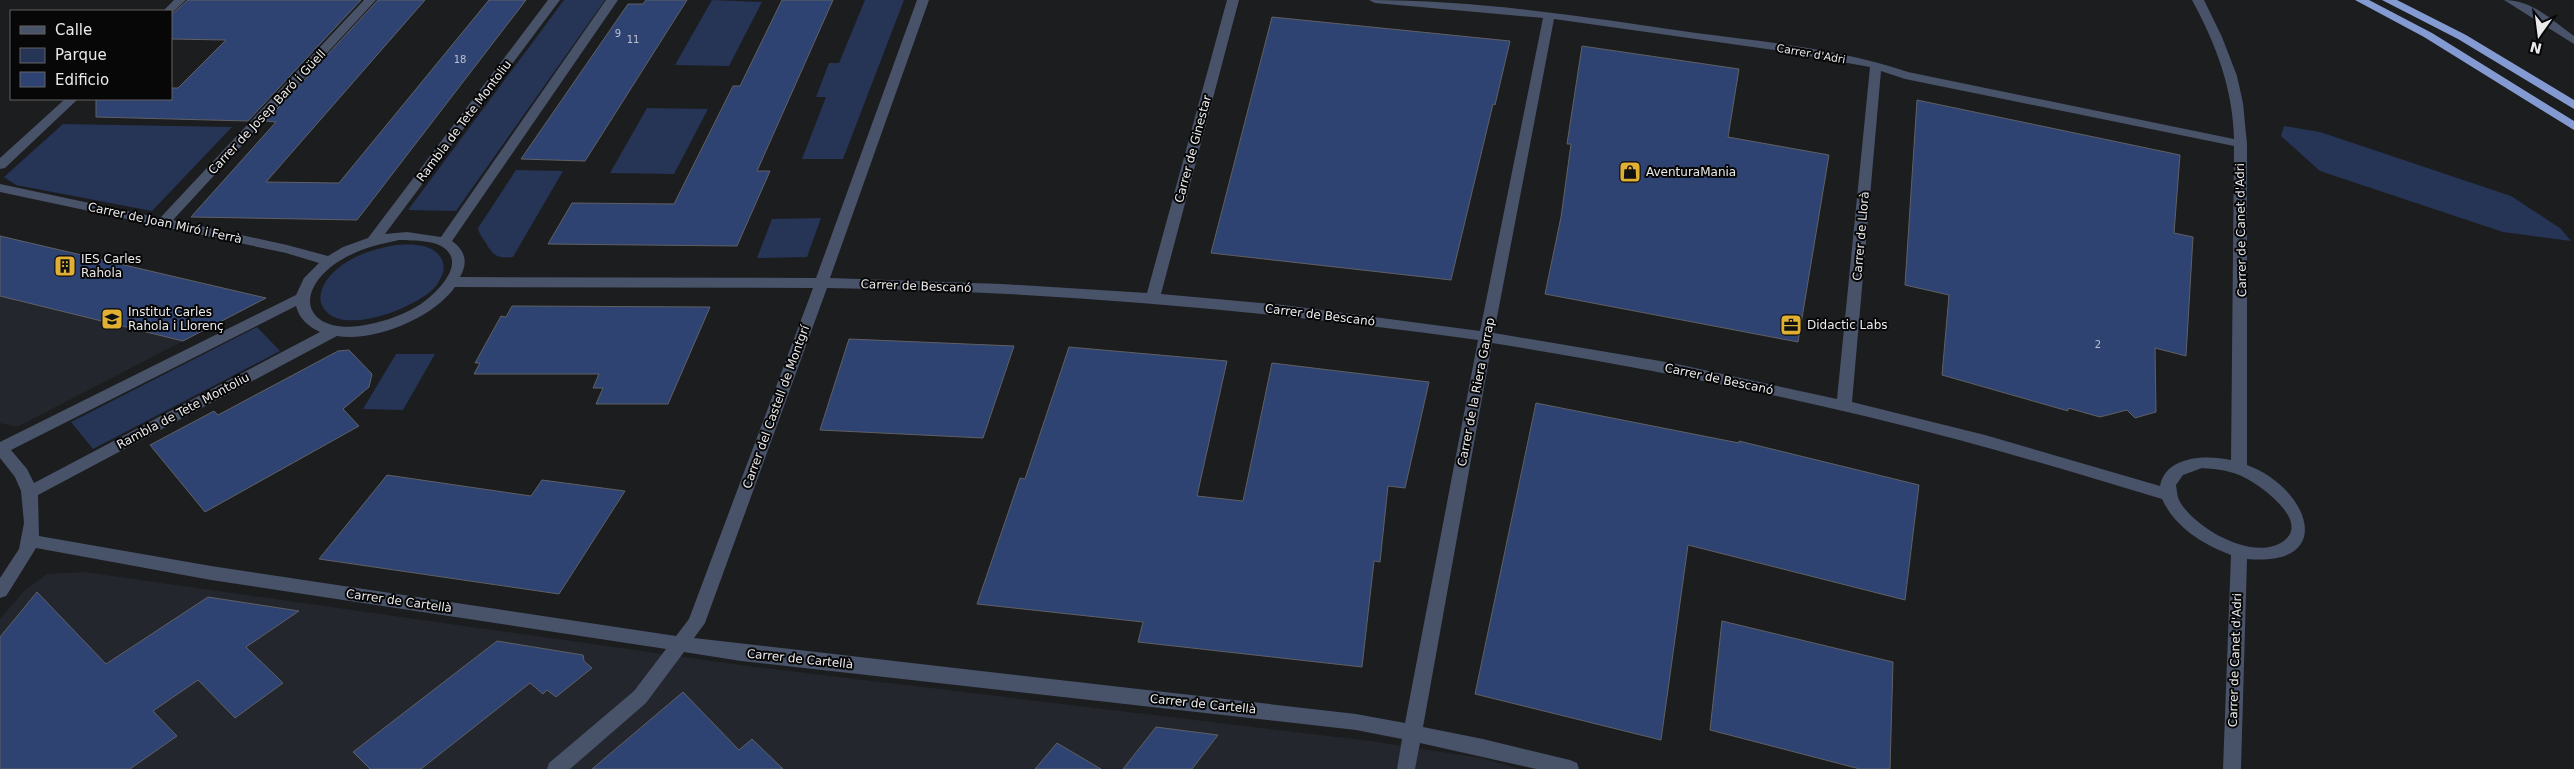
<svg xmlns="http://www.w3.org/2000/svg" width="2574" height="769" viewBox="0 0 2574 769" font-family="'DejaVu Sans',sans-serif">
<rect width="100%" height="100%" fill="#1c1d1f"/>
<path fill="#23262d" d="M0,236L266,298L17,427L0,423Z
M84,572L747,666L1370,741L1481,758L1520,769H0V619L24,591L47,574Z"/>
<path fill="#263456" d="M564,0H605L456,211L408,210Z
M712,0L762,2L729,66L675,65Z
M865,0H904L843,159H802L826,97H816L829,63H839Z
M647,108L708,109L674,174L610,173Z
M63,124L232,127L152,211L16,185L4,177Z
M2284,126L2320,132L2511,196L2560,228L2571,241L2503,232L2320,171L2281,136Z
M516,170L563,171L513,257C498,259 493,256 486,243C482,237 479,234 478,228Z
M821,218L807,257L757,258L772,219Z
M396,245C410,244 433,243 441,258C447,268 442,277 436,286C418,308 334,341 321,303C319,295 322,288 326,281C342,259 370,249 396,245Z
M257,327L280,351L93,449L71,422Z
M396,354H435L403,410L363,409Z"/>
<path fill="#2f4373" stroke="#5f6063" d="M188,0H361L248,121L96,117V99H171V88H178L226,40L171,39V15Z
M378,0H425L266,182L339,183L489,0H526L357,220L191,217L276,122L266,121Z
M646,0H687L585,161L521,159L628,4H643Z
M782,0H833L757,171H770L737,246L548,244L572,203L674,204L733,86H740Z
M1272,17L1510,41L1495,105L1493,104L1451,280L1211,253Z
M1582,46L1739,69L1728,137L1829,155L1798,342L1545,294L1561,217L1571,144H1567Z
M1917,100L2180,155L2174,233L2193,237L2186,356L2155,348L2156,412L2135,418L2127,410L2100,417L2068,408V411L1942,375L1949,295L1905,285Z
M0,236L266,298L183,341L0,296Z
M512,306L710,307L668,404H596L603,388H593L599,374H474L480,363H475L501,316L506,317Z
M849,339L1014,346L983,438L820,430Z
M1069,347L1227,361L1197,496L1243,501L1272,363L1429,382L1405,488L1388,486L1380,562L1374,561L1362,667L1138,642L1143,622L977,604L1020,478L1025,479Z
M349,350L372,374L369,387L343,409L359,426L205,512L150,445L214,411L218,415L338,351Z
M1536,403L1739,443V441L1919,485L1905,600L1688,545L1661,740L1475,694Z
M387,475L531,496L542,480L625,491L559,594L319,559Z
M37,592L106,664L208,597L299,611L246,647L283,683L235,718L198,680L153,711L177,736L130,769H0V637Z
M1722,621L1893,662L1890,769H1860L1710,730Z
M497,641L583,655L584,661L592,668L556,697L547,690L543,694L530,683L421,769H370L353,752Z
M683,692L739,750L752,739L783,769H592Z
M1156,727L1218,735L1192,769H1123Z
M1057,743L1101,769H1035Z"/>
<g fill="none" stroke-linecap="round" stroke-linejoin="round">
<path fill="#485268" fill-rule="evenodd" d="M174,0H186L172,13L171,11H163Z
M364,0H376L173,220L287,245L328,256L343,247L368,238L548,0H560L385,234L407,232L441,237L606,0H618L452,241C466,251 468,263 460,277L816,278L917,0H929L830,278L1002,284L1147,293L1227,0H1239L1161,294L1283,305L1480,331L1543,18L1375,3L1369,0C1479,0 1588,17 1696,33C1767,42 1841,49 1908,72L2234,139C2233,89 2216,44 2192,0H2204L2222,37L2237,76L2243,103L2247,144V465C2308,487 2339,567 2247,559L2241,769H2223L2231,555C2202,544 2175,527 2162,499C2095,479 2027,458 1959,440C1805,399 1649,368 1492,343L1423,727L1483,739L1570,760L1577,763L1579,769H1536L1420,743L1415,769H1397L1402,739L1356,730L741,661L684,652L646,703L570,769H547L549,763L634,691L666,649L211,580L36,548L10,590L6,596L0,598V578L19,549L24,523L21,491L15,477L0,458V442L296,295L304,278L319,263L286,253L0,192V184L160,218ZM1554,19L1774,50L1870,67L1837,399L1672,363L1494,333ZM1881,71L1905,79L2234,146L2231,460C2207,455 2166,455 2160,486L1985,435L1852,402ZM399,240C414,241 440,239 449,253C462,271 430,299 416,307C399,317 379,323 359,326C310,332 292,298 332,266C352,251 375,245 399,240ZM455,287L813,288L689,619L676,636L211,566L39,536L38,495L337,336C375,342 433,318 455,287ZM827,288C1045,291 1262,310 1478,340L1405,723L1356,714L694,638L705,623ZM296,306C300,320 308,326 320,332L34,483L27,469L11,450ZM2202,468C2214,469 2227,470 2239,475C2255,481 2307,517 2287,538C2259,566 2193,528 2179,500C2177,496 2177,490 2176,485L2183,475Z
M2504,0C2532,0 2552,20 2574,36V44Z
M65,99H78L5,168L0,169V158Z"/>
<path fill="#839bd2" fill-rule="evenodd" d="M2355,0H2369L2432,33L2574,121V130L2424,37Z
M2382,0H2397L2466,35L2574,100V109L2458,39Z"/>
</g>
<defs>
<g id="shop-square" transform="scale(1.125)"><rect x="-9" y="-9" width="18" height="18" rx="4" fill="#e0b034" stroke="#070708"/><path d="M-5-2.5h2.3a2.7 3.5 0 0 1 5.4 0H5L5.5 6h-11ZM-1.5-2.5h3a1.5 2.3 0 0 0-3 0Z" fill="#111"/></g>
<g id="building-square" transform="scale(1.125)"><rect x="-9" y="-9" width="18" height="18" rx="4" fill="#e0b034" stroke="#070708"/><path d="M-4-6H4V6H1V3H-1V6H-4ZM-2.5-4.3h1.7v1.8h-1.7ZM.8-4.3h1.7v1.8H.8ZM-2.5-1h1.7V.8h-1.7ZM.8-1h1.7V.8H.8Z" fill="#111"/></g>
<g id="school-square" transform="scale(1.125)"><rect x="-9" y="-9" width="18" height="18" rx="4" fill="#e0b034" stroke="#070708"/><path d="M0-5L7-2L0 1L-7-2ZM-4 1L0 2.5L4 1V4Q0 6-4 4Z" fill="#111"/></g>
<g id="office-square" transform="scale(1.125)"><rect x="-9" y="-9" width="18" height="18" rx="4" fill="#e0b034" stroke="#070708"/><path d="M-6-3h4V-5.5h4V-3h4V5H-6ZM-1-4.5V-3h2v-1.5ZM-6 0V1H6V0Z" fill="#111"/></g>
</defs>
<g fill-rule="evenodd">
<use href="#shop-square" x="1630" y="172"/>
<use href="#building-square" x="65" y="266"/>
<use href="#school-square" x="112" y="319"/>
<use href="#office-square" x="1791" y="325"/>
</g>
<g text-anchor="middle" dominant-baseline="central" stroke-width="4" stroke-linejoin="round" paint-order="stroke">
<g font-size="10" fill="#bbc0ce">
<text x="618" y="33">9</text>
<text x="633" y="39">11</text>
<text x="460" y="59">18</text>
<text x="2098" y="344">2</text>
</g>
<g font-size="11" fill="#eaeaec" stroke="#070708">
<text transform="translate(1811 54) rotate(10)">Carrer d'Adri</text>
</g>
<g font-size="12" fill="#eaeaec" stroke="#070708">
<text transform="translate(267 112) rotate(-47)">Carrer de Josep Baró i Güell</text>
<text transform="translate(464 121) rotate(-53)">Rambla de Tete Montoliu</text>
<text transform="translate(1193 149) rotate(-75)">Carrer de Ginestar</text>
<text transform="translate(165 223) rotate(12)">Carrer de Joan Miró i Ferrà</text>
<text transform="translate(2241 230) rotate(-91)">Carrer de Canet d'Adri</text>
<text transform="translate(1861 236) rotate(-85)">Carrer de Llorà</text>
<text transform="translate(916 286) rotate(2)">Carrer de Bescanó</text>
<text transform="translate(1320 315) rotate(7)">Carrer de Bescanó</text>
<text transform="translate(1719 379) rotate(12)">Carrer de Bescanó</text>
<text transform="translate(1476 392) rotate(-79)">Carrer de la Riera Garrap</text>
<text transform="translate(776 407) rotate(-70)">Carrer del Castell de Montgrí</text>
<text transform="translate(183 411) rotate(-28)">Rambla de Tete Montoliu</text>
<text transform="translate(399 601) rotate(8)">Carrer de Cartellà</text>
<text transform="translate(800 659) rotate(6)">Carrer de Cartellà</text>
<text transform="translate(2235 660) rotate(-88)">Carrer de Canet d'Adri</text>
<text transform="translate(1203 704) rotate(6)">Carrer de Cartellà</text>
</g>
<g font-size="12" fill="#eaeaec" stroke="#070708" text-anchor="start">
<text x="1646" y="172">AventuraMania</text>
<text x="81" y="259">IES Carles<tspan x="81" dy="14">Rahola</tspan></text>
<text x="128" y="312">Institut Carles<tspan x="128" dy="14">Rahola i Llorenç</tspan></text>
<text x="1807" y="325">Didactic Labs</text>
</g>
</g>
<rect x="10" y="10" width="162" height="90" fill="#070708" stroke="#626263"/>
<rect x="20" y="26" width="25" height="8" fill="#485268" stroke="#626263"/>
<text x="55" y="35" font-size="15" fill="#eaeaec">Calle</text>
<rect x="20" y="48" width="25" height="15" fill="#263456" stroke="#626263"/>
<text x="55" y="60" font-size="15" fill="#eaeaec">Parque</text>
<rect x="20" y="72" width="25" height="15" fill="#2f4373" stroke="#626263"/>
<text x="55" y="85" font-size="15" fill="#eaeaec">Edificio</text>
<g transform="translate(2539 35) rotate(194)" stroke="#070708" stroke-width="4" paint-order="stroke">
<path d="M0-4L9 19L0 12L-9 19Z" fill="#eaeaec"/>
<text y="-8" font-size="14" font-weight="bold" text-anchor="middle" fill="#eaeaec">N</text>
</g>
</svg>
